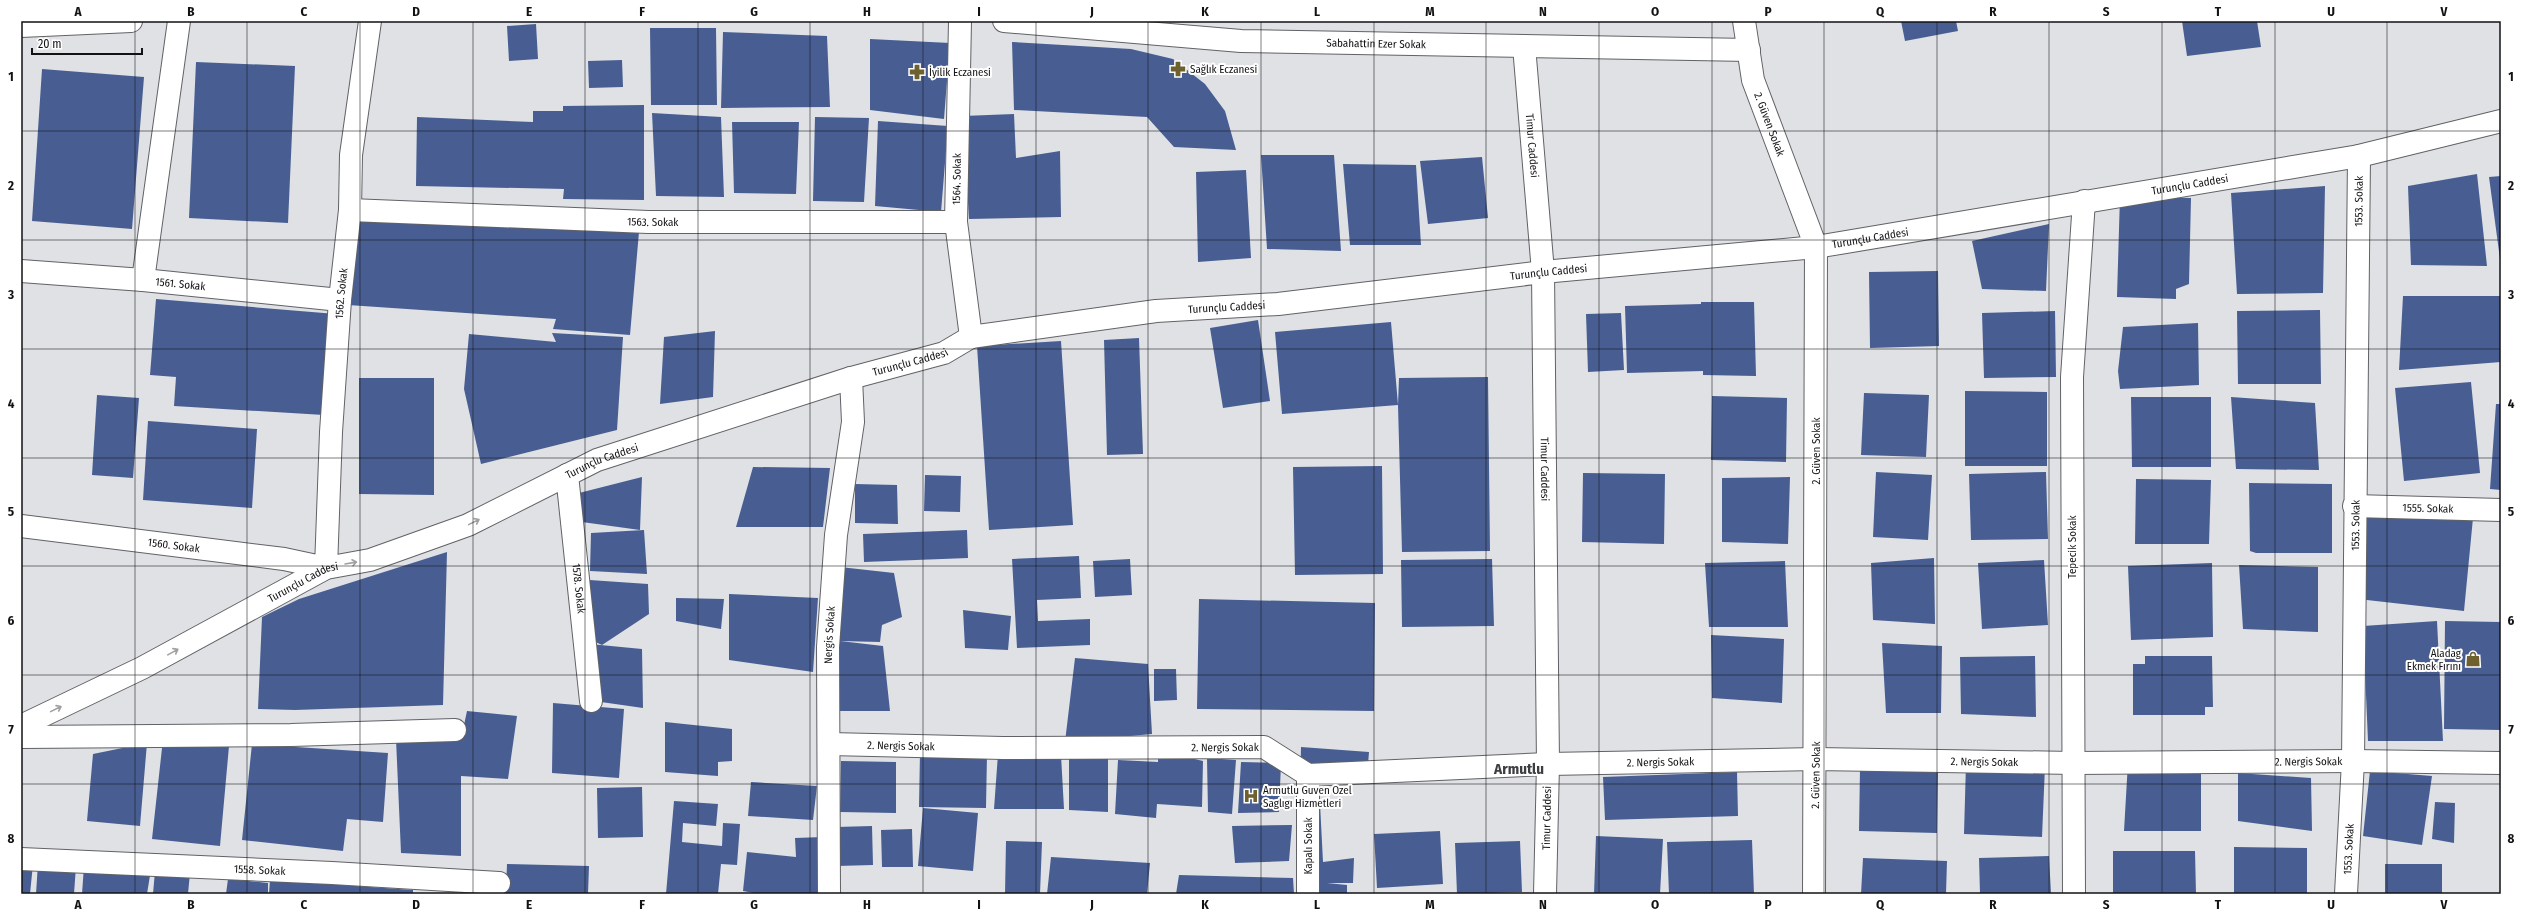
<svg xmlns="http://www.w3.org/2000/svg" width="2522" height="915" viewBox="0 0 2522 915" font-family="'Fira Sans Condensed',sans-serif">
<rect width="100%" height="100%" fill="#dfe1e5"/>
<path fill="#485e92" d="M1901,21H1956L1958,31L1905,41Z
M2182,21H2257L2261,47L2187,56Z
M536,24L538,59L509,61L507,26Z
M650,28H716L717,105H651Z
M723,32L827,36L830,107L721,108Z
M870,39L950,43L944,119L870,110Z
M1012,42L1131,49L1173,59L1205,84L1225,111L1236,150L1174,147L1147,117L1014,110Z
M622,60L623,87L589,88L588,61Z
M196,62L295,66L288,223L189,218Z
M42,69L144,77L132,229L32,221Z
M644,105V200L563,199L564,189L416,186L417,117L533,122V111H563V106Z
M652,113L721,117L724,197L656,196Z
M1014,114L1016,158L1060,151L1061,217L969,219L963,116Z
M815,117L869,118L864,202L813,201Z
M878,121L948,126L941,212L875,206Z
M732,122H799L796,194L734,193Z
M1261,155H1334L1341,251L1267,249Z
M1482,157L1488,218L1428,224L1420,161Z
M1343,164L1416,165L1421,245H1350Z
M1246,170L1251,258L1198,262L1196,172Z
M2477,174L2487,266L2411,265L2408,186Z
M2501,176V259H2500L2489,177Z
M2325,186L2323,293L2237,294L2231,193Z
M2120,196L2191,198L2189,284L2176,289V299L2117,297Z
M354,215L639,232L630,335L553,329L556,319L348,305Z
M2049,224L2046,291L1982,289L1972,241Z
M1938,271L1939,346L1870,348L1869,272Z
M2403,296H2501V362L2399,370Z
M156,299L336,314L324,415L174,406L176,377L150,375Z
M1701,302H1754L1756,376L1703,375V371L1627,373L1625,306L1701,304Z
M2320,310L2321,384H2238L2237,311Z
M2055,311L2056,377L1984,378L1982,313Z
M1621,313L1624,370L1588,372L1586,314Z
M1258,320L1270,401L1223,408L1210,328Z
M1391,322L1398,405L1282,414L1275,332Z
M2198,323L2199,385L2120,389L2118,371L2123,327Z
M715,331L713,397L660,404L664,337Z
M552,333L623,337L617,430L481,464L464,389L469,334L556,342Z
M1139,338L1143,454L1107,455L1104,340Z
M1061,341L1073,525L989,530L977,346Z
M1488,377L1490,551L1402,552L1398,405L1399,378Z
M359,378H434V495L359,494Z
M2471,382L2480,473L2404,481L2395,388Z
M1965,391L2047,392V466H1965Z
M1864,393L1929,395L1926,457L1861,455Z
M97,395L139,398L133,478L92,475Z
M1712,396L1787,398L1786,462L1711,460Z
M2131,397H2211V467H2132Z
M2231,397L2315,403L2319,470L2236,469Z
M2496,404H2501V490L2490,489Z
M148,421L257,429L252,508L143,500Z
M1382,466L1383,574L1295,575L1293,467Z
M753,467L830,468L823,527H736Z
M1876,472L1932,475L1928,540L1873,537Z
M2046,472L2048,539L1971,540L1969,474Z
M1583,473L1665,474L1664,544L1582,542Z
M925,475L961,476L960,512L924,511Z
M642,477L640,530L582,522L579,493Z
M1790,477L1788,544L1722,542V478Z
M2136,479L2211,480L2209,544H2135Z
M2249,483L2332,484V553H2256L2250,551Z
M855,484L897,485L898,524L855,523Z
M2359,511L2473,518L2464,611L2358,599Z
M644,530L647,574L590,571L591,533Z
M967,530L968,558L864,562L863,534Z
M447,552L443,705L295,710L258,709L262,617L299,599Z
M1079,556L1081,598L1037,600L1038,621L1090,619V645L1017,648L1012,559Z
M1934,558L1935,624L1873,620L1871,563Z
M1130,559L1132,595L1095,597L1093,561Z
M1492,559L1494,626L1402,627L1401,560Z
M2044,560L2048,625L1982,629L1978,563Z
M1785,561L1788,627H1709L1705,563Z
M2212,563L2213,637L2131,640L2128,566Z
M2239,565L2318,567V632L2243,629Z
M840,567L894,573L902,617L882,625L880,642L840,641L883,646L890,711H836Z
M575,579L648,584L649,614L602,645L578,634Z
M729,594L818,598L813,672L729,660Z
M676,598L724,599L721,629L676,621Z
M1199,599L1375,603L1374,711L1197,709Z
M963,610L1011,616L1008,650L965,648Z
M2437,621L2443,741H2368L2363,626Z
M2445,621L2501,622V730L2444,729Z
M1711,635L1784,639L1782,703L1712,698Z
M1882,643L1942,646L1941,713H1886Z
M590,644L642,649L643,708L587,700Z
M2035,656L2036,717L1961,714L1960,657Z
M2145,656H2212L2213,707H2205V715H2133V664H2145Z
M1075,658L1148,664L1152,734L1065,742Z
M1154,669H1176L1177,700L1154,701Z
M553,703L624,709L619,778L552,773Z
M467,711L517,716L508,779L461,776V856L401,853L396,739H461Z
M665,722L732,729V761L718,762V776L665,772Z
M163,739L229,746L220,846L152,839Z
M147,743L140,826L87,821L93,754Z
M252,744L388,753L383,822L347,819L343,851L242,840Z
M1301,747L1369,752L1367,777L1319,784L1323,862L1354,858L1353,883H1327L1347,885V894H1316L1298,882Z
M1158,750L1203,761L1202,807L1157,804L1156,818L1115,814L1118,760L1158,762Z
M920,752L987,754L986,808L919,807Z
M998,754L1061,755L1064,809H994Z
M1108,756V812L1069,810V757Z
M1207,758L1236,760L1232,814L1208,812Z
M841,761L896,762V813L840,812Z
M1241,762L1281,763L1279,812L1238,813Z
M2128,762L2201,765V831H2124Z
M1966,763L2045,766L2042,837L1964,834Z
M1860,769L1938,771L1937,833L1859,831Z
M2370,771L2432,776L2422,845L2363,836Z
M1737,772L1738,816L1605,820L1603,777Z
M2238,773L2311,778L2312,831L2238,821Z
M751,782L817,786L813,820L748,816Z
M642,787L643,837L598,838L597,788Z
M674,801L718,804L716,826L683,823L682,842L722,846L723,823L740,824L737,865L721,864L718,894H666Z
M2435,802L2455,803L2454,843L2432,839Z
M923,808L978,813L973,871L918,866Z
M1292,825L1289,861L1235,863L1232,826Z
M872,826L873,865L837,866L836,827Z
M912,829L913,867H882L881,830Z
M1440,831L1443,884L1377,888L1374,834Z
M1596,836L1663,839L1660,894H1594Z
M823,837L825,894H759L743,891L747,852L796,857L795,838Z
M1752,840L1754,894H1669L1667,842Z
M1006,841L1042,842L1040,894H1005Z
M1520,841L1522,892L1457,894L1455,843Z
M2234,847L2307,848V894H2234Z
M2113,851H2195L2196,894H2113Z
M2049,856L2051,894H1980L1979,858Z
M1051,857L1150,863L1147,894H1047Z
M1863,858L1947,861L1946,894H1861Z
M21,863L33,864L30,894H21Z
M38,863L76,866L74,894H36Z
M507,864L589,866L588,894H461V889L506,890Z
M2385,864H2442V894H2385Z
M84,866L151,869L147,894H82Z
M155,871L190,873L188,894H153Z
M1179,875L1293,878L1294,894H1176Z
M228,879L268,883V894H226Z
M270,880L413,890V894H269Z"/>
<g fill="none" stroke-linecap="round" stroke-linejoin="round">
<g stroke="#616266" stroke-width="24">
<g id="minor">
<path d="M960,21L956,222L971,337"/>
<path id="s1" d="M1004,21L1241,41L1749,50"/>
<path id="s2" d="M1744,21L1753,80L1816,247L1814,894"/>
<path d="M21,26L131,21"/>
<path id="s3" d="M1524,46L1543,272L1548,764L1545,894"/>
<path id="s4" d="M350,210L648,222H956"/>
<path id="s5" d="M1816,247L2359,156L2501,121"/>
<path id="s6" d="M21,271L143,280L340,300"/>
<path d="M143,280L179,21"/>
<path id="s7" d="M567,475L591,701"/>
<path id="s8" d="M2354,506L2501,510"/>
<path id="s9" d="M21,526L284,559L326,568L331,432L340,300L350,210L351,155L370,21"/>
<path d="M21,737L291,735L455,730"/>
<path id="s10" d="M829,744L1003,748L1264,747L1308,775L1548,764L1816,759L2073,763L2353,761L2501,763"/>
<path id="s11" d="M21,859L332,873L499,883"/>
<path id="s12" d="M829,894L828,647L836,535L853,422L851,378"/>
<path d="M1308,894V775"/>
<path d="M2074,894L2072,377L2084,201"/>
<path id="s13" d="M2346,894L2353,761L2359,156"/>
</g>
</g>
<g stroke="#616266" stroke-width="24">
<g id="tertiary">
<path id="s14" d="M21,726L142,668L326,568L370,560L468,525L597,460L851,378L944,353L971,337L1156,311L1278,304L1543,272L1816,247"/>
</g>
</g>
<use href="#minor" stroke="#fff" stroke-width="22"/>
<use href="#tertiary" stroke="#fff" stroke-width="22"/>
</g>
<defs><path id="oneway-shaft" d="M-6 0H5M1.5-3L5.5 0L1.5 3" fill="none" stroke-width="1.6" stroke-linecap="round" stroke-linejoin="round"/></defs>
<g stroke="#a0a0a1">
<use href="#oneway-shaft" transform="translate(474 522) rotate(-26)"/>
<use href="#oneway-shaft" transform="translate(351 563) rotate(-10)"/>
<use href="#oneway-shaft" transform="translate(173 652) rotate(-29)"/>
<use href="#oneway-shaft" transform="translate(56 709) rotate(-26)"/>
</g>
<path fill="none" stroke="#121214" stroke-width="1" stroke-opacity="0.55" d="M135,21V894M247,21V894M360,21V894M473,21V894M585,21V894M698,21V894M810,21V894M923,21V894M1036,21V894M1148,21V894M1261,21V894M1374,21V894M1486,21V894M1599,21V894M1712,21V894M1824,21V894M1937,21V894M2049,21V894M2162,21V894M2275,21V894M2387,21V894M21,131H2501M21,240H2501M21,349H2501M21,458H2501M21,566H2501M21,675H2501M21,784H2501"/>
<defs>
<g id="pharmacy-bare" transform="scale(1.2)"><path d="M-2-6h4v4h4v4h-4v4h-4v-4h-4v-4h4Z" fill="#6e612e" stroke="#fff" stroke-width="2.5" paint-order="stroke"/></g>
<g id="shop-bare" transform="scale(1.2)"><path d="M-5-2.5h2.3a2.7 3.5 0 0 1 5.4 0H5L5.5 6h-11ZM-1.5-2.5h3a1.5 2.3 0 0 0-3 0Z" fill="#6e612e" stroke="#fff" stroke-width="2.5" paint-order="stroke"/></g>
<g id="hospital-bare" transform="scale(1.2)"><path d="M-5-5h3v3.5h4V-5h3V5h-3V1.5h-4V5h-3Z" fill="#6e612e" stroke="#fff" stroke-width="2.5" paint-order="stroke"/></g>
</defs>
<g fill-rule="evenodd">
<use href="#pharmacy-bare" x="1178" y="69"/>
<use href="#pharmacy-bare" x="917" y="72"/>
<use href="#shop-bare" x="2473" y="659"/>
<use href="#hospital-bare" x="1251" y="796"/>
</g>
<g text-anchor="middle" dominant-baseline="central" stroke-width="4" stroke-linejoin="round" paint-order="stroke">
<g font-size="11" fill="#121214" stroke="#fff">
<text stroke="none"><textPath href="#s1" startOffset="373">Sabahattin Ezer Sokak</textPath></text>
<text stroke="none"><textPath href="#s2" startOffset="107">2. Güven Sokak</textPath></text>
<text stroke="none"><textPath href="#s3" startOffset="100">Timur Caddesi</textPath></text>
<text transform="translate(957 179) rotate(-89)">1564. Sokak</text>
<text stroke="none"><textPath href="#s5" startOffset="379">Turunçlu Caddesi</textPath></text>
<text stroke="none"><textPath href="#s13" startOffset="693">1553. Sokak</textPath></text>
<text stroke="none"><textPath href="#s4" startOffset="303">1563. Sokak</textPath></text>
<text stroke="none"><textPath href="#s5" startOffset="55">Turunçlu Caddesi</textPath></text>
<text stroke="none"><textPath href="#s14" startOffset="1613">Turunçlu Caddesi</textPath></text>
<text stroke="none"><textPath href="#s6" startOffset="160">1561. Sokak</textPath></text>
<text stroke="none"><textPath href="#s9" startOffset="583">1562. Sokak</textPath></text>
<text stroke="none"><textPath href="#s14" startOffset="1289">Turunçlu Caddesi</textPath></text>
<text stroke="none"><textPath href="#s14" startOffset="965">Turunçlu Caddesi</textPath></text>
<text transform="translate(1816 451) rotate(-90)">2. Güven Sokak</text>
<text stroke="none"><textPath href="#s14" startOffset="641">Turunçlu Caddesi</textPath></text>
<text stroke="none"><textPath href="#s3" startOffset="424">Timur Caddesi</textPath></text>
<text stroke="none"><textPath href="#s8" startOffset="74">1555. Sokak</textPath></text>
<text stroke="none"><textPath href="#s13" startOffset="369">1553. Sokak</textPath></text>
<text stroke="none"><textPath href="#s9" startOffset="154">1560. Sokak</textPath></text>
<text transform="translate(2072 547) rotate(-90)">Tepecik Sokak</text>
<text stroke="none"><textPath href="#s14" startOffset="317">Turunçlu Caddesi</textPath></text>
<text stroke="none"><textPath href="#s7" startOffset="114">1578. Sokak</textPath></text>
<text stroke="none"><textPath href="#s12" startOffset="259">Nergis Sokak</textPath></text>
<text stroke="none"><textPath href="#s10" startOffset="72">2. Nergis Sokak</textPath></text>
<text stroke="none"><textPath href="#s10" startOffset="396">2. Nergis Sokak</textPath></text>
<text stroke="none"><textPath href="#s10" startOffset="1164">2. Nergis Sokak</textPath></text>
<text stroke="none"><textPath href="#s10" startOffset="1488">2. Nergis Sokak</textPath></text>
<text stroke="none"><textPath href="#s10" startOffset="840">2. Nergis Sokak</textPath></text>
<text transform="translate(1816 775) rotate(-89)">2. Güven Sokak</text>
<text transform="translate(1547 818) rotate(-89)">Timur Caddesi</text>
<text transform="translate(1308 846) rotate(-90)">Kapalı Sokak</text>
<text stroke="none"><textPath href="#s13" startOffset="45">1553. Sokak</textPath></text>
<text stroke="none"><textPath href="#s11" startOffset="239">1558. Sokak</textPath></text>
</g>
<g font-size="11" fill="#121214" stroke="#fff" text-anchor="start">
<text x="1190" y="69">Sağlık Eczanesi</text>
<text x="929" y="72">İyilik Eczanesi</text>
<text x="2461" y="653" text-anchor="end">Aladag<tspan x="2461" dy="13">Ekmek Fırını</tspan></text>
<text x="1263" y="790">Armutlu Guven Ozel<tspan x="1263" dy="13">Saglıgı Hizmetleri</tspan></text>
</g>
<g font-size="15" font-weight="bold" fill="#3d3e42" stroke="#fff">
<text x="1519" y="769">Armutlu</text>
</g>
</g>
<rect width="2522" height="915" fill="none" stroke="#ffffff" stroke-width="44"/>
<path d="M32 48v6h110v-6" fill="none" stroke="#121214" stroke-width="2"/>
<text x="38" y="48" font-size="12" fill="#121214" stroke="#ffffff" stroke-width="3" paint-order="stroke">20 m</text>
<rect x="22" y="22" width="2478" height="871" fill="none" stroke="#121214" stroke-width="1.5"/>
<g font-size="13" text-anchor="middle" font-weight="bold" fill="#121214">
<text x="78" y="16">A</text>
<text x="191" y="16">B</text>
<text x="304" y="16">C</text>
<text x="416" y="16">D</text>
<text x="529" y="16">E</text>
<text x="642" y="16">F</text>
<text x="754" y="16">G</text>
<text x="867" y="16">H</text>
<text x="979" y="16">I</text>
<text x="1092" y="16">J</text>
<text x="1205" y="16">K</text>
<text x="1317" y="16">L</text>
<text x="1430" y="16">M</text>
<text x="1543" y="16">N</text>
<text x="1655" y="16">O</text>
<text x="1768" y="16">P</text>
<text x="1880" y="16">Q</text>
<text x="1993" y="16">R</text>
<text x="2106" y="16">S</text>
<text x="2218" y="16">T</text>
<text x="2331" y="16">U</text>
<text x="2444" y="16">V</text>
<text x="11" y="81">1</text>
<text x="2511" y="81">1</text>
<text x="11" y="190">2</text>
<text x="2511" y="190">2</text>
<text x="11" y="299">3</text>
<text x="2511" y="299">3</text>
<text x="11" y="408">4</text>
<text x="2511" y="408">4</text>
<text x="11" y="516">5</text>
<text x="2511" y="516">5</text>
<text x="11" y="625">6</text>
<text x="2511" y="625">6</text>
<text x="11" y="734">7</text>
<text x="2511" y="734">7</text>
<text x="11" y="843">8</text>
<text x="2511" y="843">8</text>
<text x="78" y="909">A</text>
<text x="191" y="909">B</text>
<text x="304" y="909">C</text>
<text x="416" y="909">D</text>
<text x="529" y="909">E</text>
<text x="642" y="909">F</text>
<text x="754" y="909">G</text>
<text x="867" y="909">H</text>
<text x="979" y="909">I</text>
<text x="1092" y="909">J</text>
<text x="1205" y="909">K</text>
<text x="1317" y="909">L</text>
<text x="1430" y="909">M</text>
<text x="1543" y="909">N</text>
<text x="1655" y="909">O</text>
<text x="1768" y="909">P</text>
<text x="1880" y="909">Q</text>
<text x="1993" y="909">R</text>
<text x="2106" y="909">S</text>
<text x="2218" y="909">T</text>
<text x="2331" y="909">U</text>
<text x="2444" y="909">V</text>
</g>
</svg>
